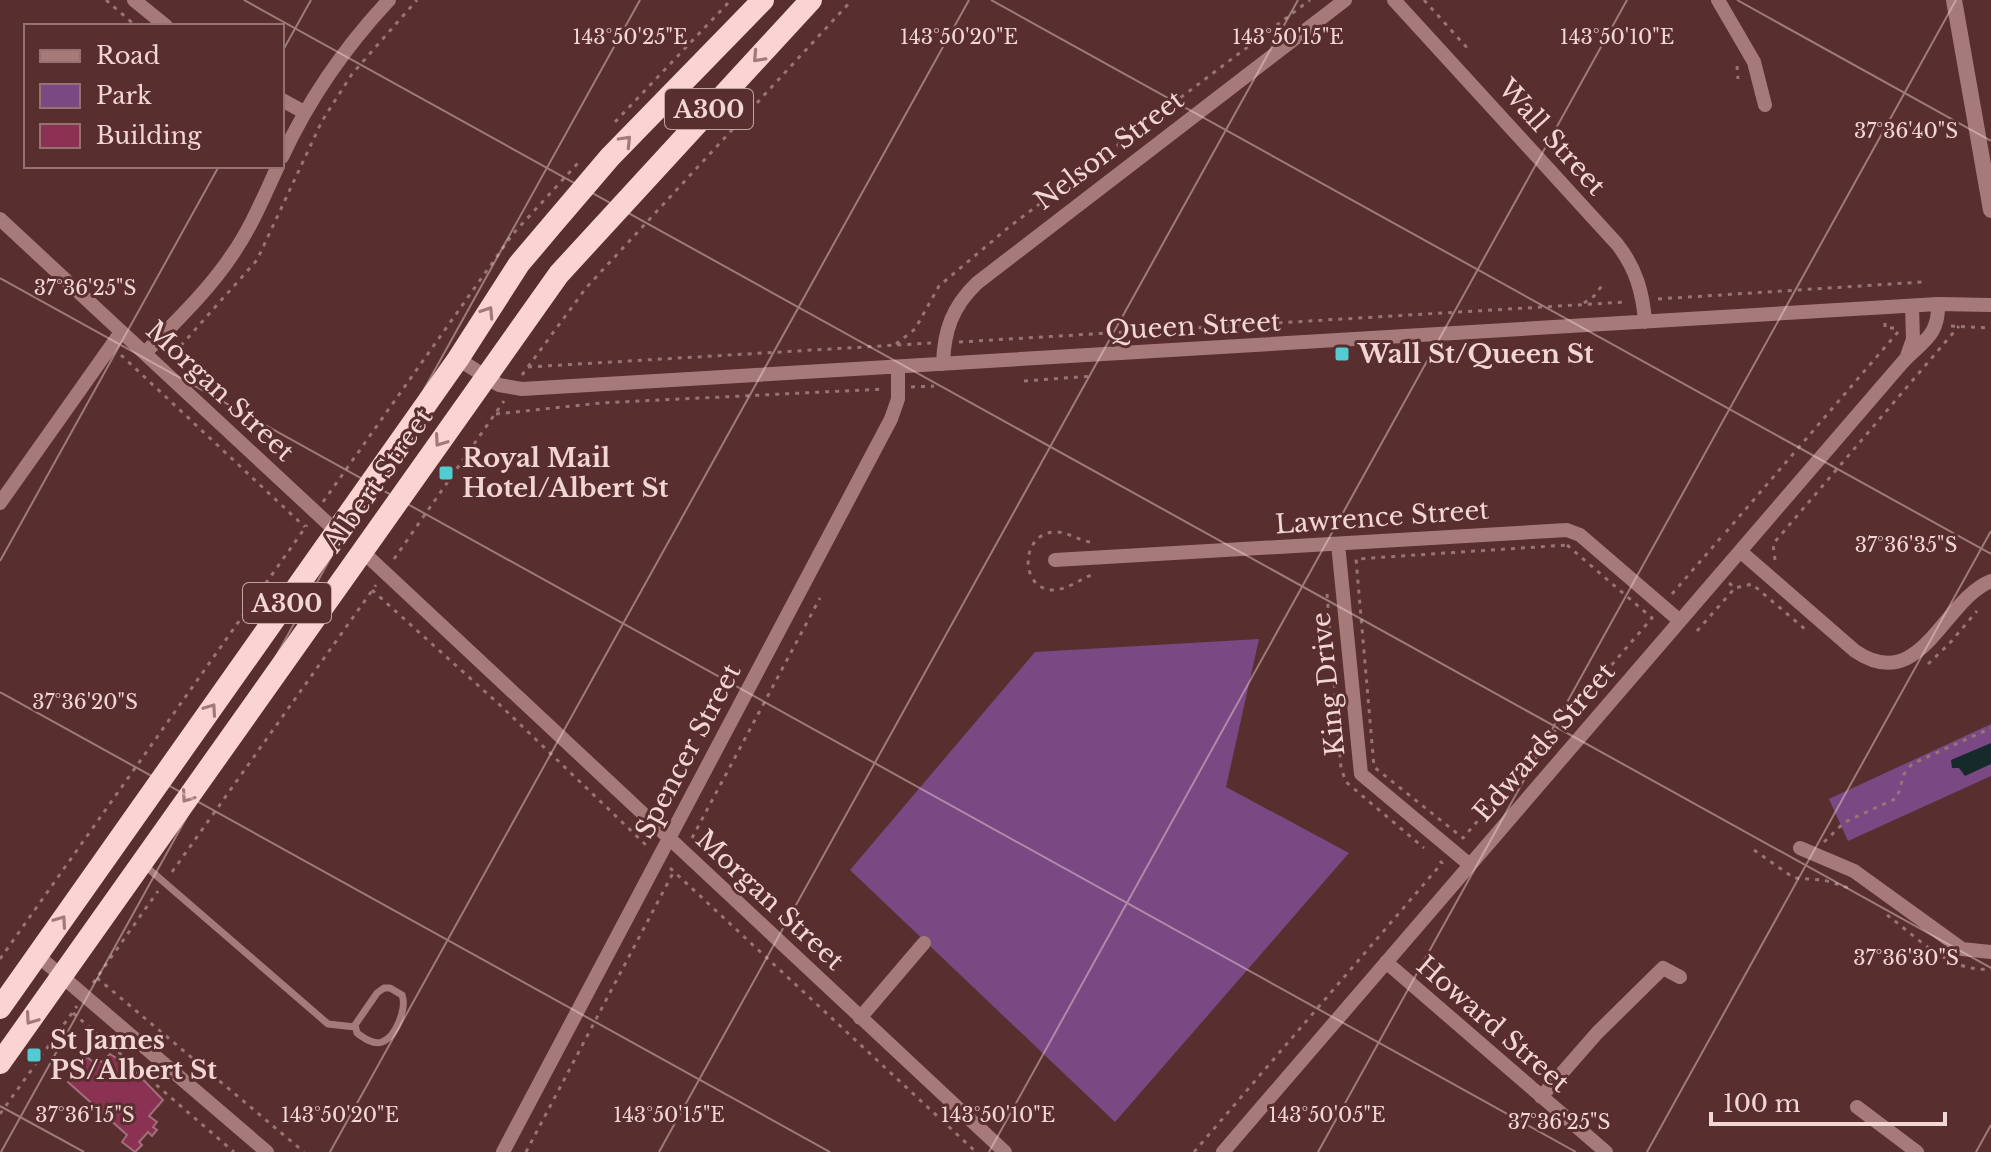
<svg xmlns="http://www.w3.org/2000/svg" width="1991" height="1152" viewBox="0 0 1991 1152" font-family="'Libre Baskerville',serif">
<rect width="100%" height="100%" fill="#592e2e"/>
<path fill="#7a4984" d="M1259,639L1226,787L1349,853L1115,1122L850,870L1035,652Z
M1991,724V776L1848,841L1829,799Z"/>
<path fill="#16292b" d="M1991,743V764L1965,776L1959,768H1952L1951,760Z"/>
<path fill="#8b3253" stroke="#9f6f7c" stroke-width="2" d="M110,1054L131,1067L163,1100L149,1116L157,1122L153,1127L157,1130L152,1136L148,1132L139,1142L142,1145L135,1152L122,1142L127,1135L68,1082L75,1072L69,1067L77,1059L82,1063L87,1057L93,1062L95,1059L102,1062Z"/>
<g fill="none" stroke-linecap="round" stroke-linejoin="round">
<path stroke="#997474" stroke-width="3" stroke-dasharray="4 6" stroke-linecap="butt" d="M106,0L136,26
M1424,0L1469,50
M1737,66L1738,79
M615,122L731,0
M1658,299L1922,282
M1584,303L1594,296L1604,283
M1885,323V328H1897
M1951,326L1991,328
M959,342L1626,302
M896,344L915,329L939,286L1009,227L1310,0
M174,347L177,350L257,260L322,121L352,74L417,0
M121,355L305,527
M528,367L931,343
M522,375L586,288L852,0
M1024,381L1093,376
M911,387L934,386
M496,414L601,403L883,389
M323,502L512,235L578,163
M1726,532L1898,332
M1090,542C1077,540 1067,531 1054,532C1020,534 1019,590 1054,590C1069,589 1080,579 1094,574
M1567,545L1652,618L1463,838L1374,767L1356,559Z
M394,559L504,401
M1775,560L1773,544L1959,326
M1729,583L1735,588L1752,584L1806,630
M372,590L501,706L647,846
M1327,594L1341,768L1346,782L1424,848
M1672,594L1724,534
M1697,631L1734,589
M1928,664L1949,644L1977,611
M692,838L820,598
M1824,842L1845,822L1897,798L1904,774L1912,764L1991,728
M1754,850L1794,878L1824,880L1852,889
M670,868L976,1152
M172,872L376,585
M1887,915C1918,938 1950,973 1991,969
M0,959L307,525
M97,978L304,1152
M93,983L158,891
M73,1013L234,1152
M0,1114L77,1006
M526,1152L673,873
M1194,1152L1442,863L1440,861"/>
<path stroke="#a67a78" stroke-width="7" d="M143,864L328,1024L355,1027
M384,988H390L402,995C407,1008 396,1037 382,1042C373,1045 364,1038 357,1033L355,1025L377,993Z"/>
<path stroke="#a67a78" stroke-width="14" d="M134,0L166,26
M1394,0L1617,244C1636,268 1643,293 1645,322
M1718,0L1754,62L1765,105
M282,100L304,112
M282,157C309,99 345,47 389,0
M0,219L337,532
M145,353C175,322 208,291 232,255C251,228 264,196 278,166
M1907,356L1913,339L1912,306
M458,359L499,385L522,389L1938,304L1991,305
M943,364C944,331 952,307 977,283L1345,0
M0,503L121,332
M1338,544L1361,774L1470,865
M362,551L1005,1152
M1740,551L1855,651C1921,696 1943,600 1991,581
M1055,560L1567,530L1580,535L1680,621
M1800,848L1854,871L1962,949L1991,952
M37,955L267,1152
M1386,962L1606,1152
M860,1018L924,943
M1541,1097L1597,1033L1663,968L1680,977
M1857,1107L1917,1152
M503,1152L891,419L898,399V367
M1223,1152L1902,363C1922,341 1939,337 1938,304"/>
<path stroke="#a67a78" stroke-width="16" d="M1954,0L1991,210"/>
<path stroke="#fbd4d2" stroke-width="22" d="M0,1008L458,359L519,264L552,225L610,157L763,0
M0,1063L559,274L811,0"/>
</g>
<defs><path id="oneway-chevron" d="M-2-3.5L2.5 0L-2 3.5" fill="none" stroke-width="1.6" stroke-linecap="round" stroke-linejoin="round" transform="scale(2)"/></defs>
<g stroke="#a27978">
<use href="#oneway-chevron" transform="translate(758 57) rotate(133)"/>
<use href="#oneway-chevron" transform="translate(626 141) rotate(-46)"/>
<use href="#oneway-chevron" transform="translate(488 312) rotate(-57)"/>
<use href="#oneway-chevron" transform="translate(440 441) rotate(125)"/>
<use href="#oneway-chevron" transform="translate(211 709) rotate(-55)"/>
<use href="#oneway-chevron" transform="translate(187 797) rotate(125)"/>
<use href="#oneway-chevron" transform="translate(61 921) rotate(-55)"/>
<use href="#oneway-chevron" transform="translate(31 1019) rotate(125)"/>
</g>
<path fill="none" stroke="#f2d6d5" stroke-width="2" stroke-opacity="0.45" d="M244,0L1991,968M991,0L1991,554M1737,0L1991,141M282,52L311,0M0,278L1576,1152M0,561L219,166M0,692L830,1152M0,1106L84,1152M1,1152L640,0M330,1152L969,0M659,1152L1298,0M989,1152L1627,0M1318,1152L1956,0M1647,1152L1991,531M1976,1152L1991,1125"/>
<g fill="#51ccd3" stroke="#592e2e" stroke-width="3">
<rect x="1334" y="346" width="16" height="16" rx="4"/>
<rect x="438" y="465" width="16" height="16" rx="4"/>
<rect x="26" y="1047" width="16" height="16" rx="4"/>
</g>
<g text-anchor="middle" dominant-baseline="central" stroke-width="6" stroke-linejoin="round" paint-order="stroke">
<g fill="#592e2e" stroke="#c4a4a3" stroke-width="2">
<rect x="665" y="89" width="88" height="40" rx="6"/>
<rect x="243" y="583" width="88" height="40" rx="6"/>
</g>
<g font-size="24" font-weight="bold" fill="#f2d6d5">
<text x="709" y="109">A300</text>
<text x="287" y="603">A300</text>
</g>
<g font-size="26" fill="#f2d6d5" stroke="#592e2e">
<text transform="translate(1552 137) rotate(48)">Wall Street</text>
<text transform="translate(1109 150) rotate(-37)">Nelson Street</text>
<text transform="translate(1193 326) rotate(-3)">Queen Street</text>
<text transform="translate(220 391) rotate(43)">Morgan Street</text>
<text transform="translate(378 480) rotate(-55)">Albert Street</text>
<text transform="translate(1382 517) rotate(-4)">Lawrence Street</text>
<text transform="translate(1328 684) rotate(-96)">King Drive</text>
<text transform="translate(1544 742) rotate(-49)">Edwards Street</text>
<text transform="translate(688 751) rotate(-62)">Spencer Street</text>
<text transform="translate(770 900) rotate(43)">Morgan Street</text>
<text transform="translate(1493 1024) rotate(41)">Howard Street</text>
</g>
<g font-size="26" font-weight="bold" fill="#f2d6d5" stroke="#592e2e" text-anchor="start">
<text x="1358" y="354">Wall St/Queen St</text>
<text x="462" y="458">Royal Mail<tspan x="462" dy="30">Hotel/Albert St</tspan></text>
<text x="50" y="1040">St James<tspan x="50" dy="30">PS/Albert St</tspan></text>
</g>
</g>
<g font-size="20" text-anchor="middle" fill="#f2d6d5" stroke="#592e2e" stroke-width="6" stroke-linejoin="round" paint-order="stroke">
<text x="630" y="44">143°50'25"E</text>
<text x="959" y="44">143°50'20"E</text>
<text x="1288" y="44">143°50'15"E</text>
<text x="1617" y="44">143°50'10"E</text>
<text x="1906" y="138">37°36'40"S</text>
<text x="85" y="295">37°36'25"S</text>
<text x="1906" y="552">37°36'35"S</text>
<text x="85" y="709">37°36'20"S</text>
<text x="1906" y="965">37°36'30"S</text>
<text x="340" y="1122">143°50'20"E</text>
<text x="669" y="1122">143°50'15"E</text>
<text x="998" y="1122">143°50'10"E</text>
<text x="1327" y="1122">143°50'05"E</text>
<text x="85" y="1122">37°36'15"S</text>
<text x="1559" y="1129">37°36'25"S</text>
</g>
<rect x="24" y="24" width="260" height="144" fill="#592e2e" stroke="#967171" stroke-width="2"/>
<rect x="40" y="50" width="40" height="12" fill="#a67a78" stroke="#967171" stroke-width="2"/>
<text x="96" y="64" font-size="24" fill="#f2d6d5">Road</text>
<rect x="40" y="84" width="40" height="24" fill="#7a4984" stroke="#967171" stroke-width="2"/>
<text x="96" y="104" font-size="24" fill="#f2d6d5">Park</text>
<rect x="40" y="124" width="40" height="24" fill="#8b3253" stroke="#967171" stroke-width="2"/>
<text x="96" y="144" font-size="24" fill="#f2d6d5">Building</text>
<path d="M1711 1112v12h234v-12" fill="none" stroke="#f2d6d5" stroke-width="4"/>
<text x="1723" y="1112" font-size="24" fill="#f2d6d5" stroke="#592e2e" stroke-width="6" paint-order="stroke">100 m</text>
</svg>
